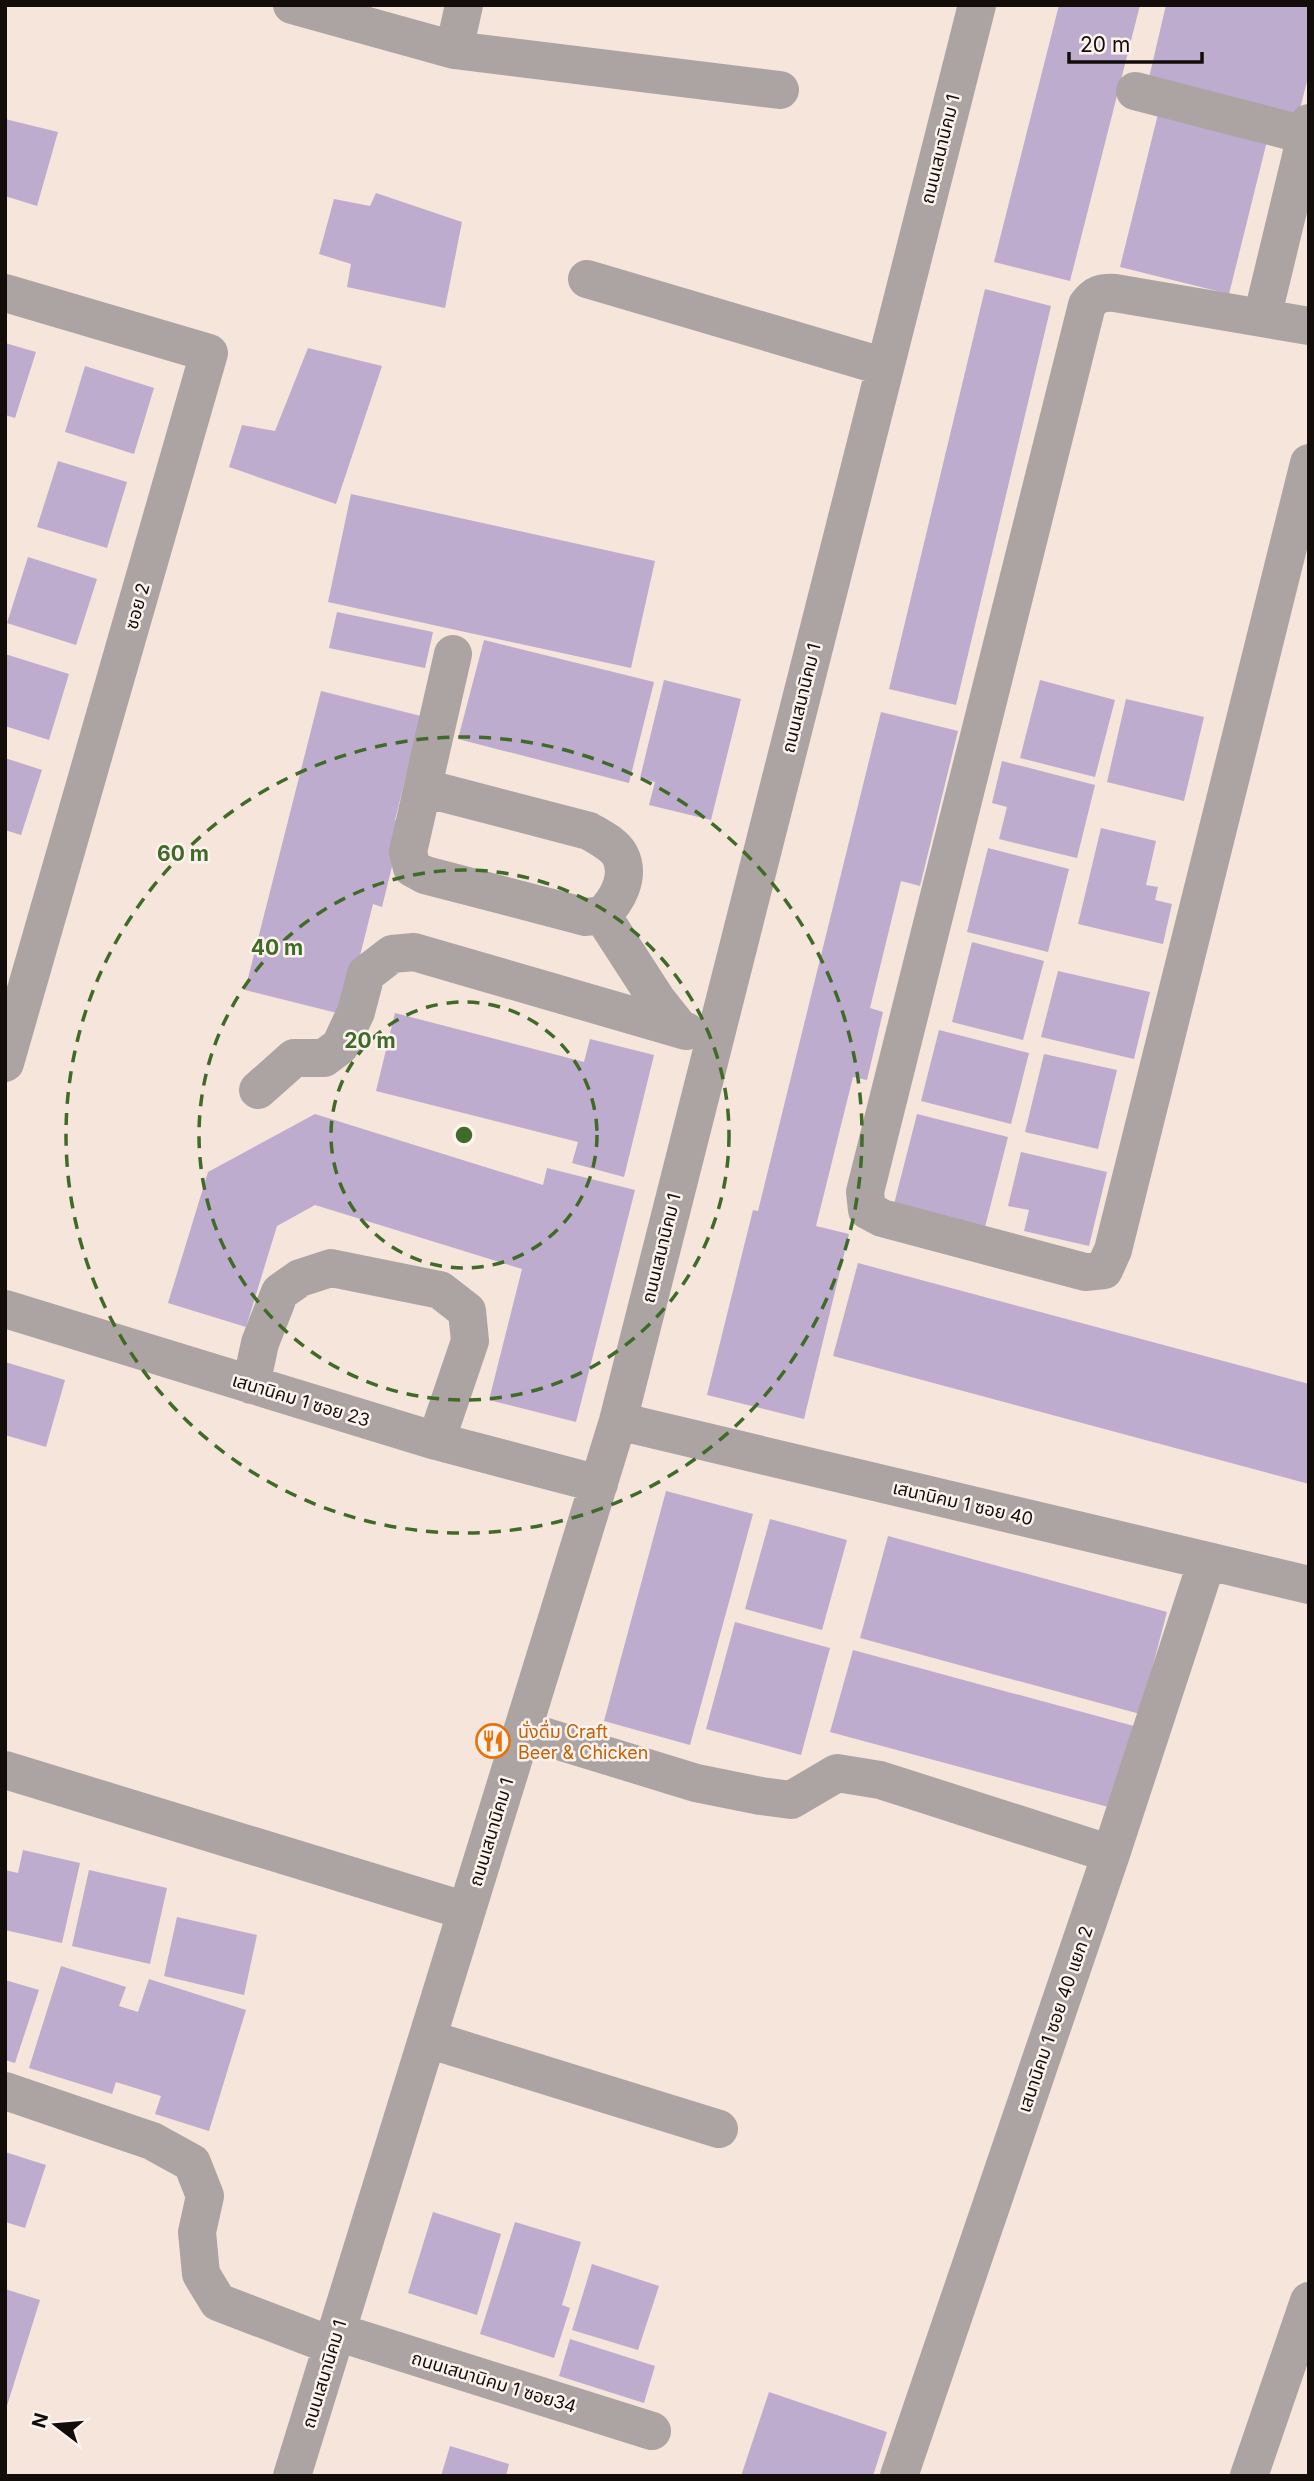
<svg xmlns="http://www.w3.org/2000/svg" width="1314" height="2481" viewBox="0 0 1314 2481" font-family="Inter,'Noto Sans Thai',sans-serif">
<rect width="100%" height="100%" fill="#f5e5db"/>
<path fill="#bdaccd" d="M1059,5H1140L1070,281L994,262Z
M1166,5H1309V73L1298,117L1148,82Z
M1158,114L1267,141L1229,294L1120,267Z
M5,119L58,132L37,206L5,196Z
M376,193L462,222L445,308L347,287L351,264L319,254L334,199L370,206Z
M985,289L1051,306L956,705L889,689Z
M5,343L36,352L15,418L5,415Z
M308,348L382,366L336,504L229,467L242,425L275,431Z
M85,366L154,388L134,454L65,432Z
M58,461L127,482L107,548L37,527Z
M351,494L655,561L631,668L328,602Z
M28,557L97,579L76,645L7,623Z
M337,612L433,632L425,668L329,648Z
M484,640L654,682L629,783L458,739Z
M5,654L69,674L49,740L5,726Z
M664,680L741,699L711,820L649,805L655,782L640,778Z
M1040,680L1115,700L1095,777L1020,758Z
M321,691L421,716L395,820L403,822L382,907L373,904L345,1015L245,990Z
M1126,699L1204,717L1184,801L1107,782Z
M881,712L958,731L920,886L901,881L870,1008L883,1012L867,1080L853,1077L816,1226L849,1234L804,1419L707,1395L753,1210L758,1211Z
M5,758L42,770L21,835L5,830Z
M1002,761L1095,785L1077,858L999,839L1007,807L992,803Z
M1101,828L1156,841L1146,885L1158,887L1155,900L1172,904L1163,944L1078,924Z
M988,848L1069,869L1048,952L967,932Z
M972,942L1044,961L1023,1040L952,1022Z
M1058,971L1150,992L1134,1059L1041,1037Z
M395,1013L584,1062L590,1039L654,1055L624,1177L572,1163L578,1142L376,1091Z
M939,1030L1029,1053L1011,1124L921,1101Z
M1044,1054L1117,1070L1098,1149L1025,1132Z
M315,1114L543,1185L547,1168L635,1190L576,1422L489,1400L522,1269L315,1205L277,1226L246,1327L168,1303L208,1172Z
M917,1114L1008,1137L984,1231L893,1208Z
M1021,1152L1107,1172L1089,1246L1024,1231L1029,1210L1008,1206Z
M858,1263L1309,1384V1484L833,1356Z
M5,1362L65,1380L46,1447L5,1435Z
M666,1491L753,1514L690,1745L604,1721Z
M770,1519L847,1540L822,1630L745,1609Z
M888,1536L1167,1612L1140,1714L860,1638Z
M735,1622L830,1648L801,1755L706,1729Z
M853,1650L1134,1726L1112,1808L830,1732Z
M23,1850L80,1863L62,1943L5,1930V1870L18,1873Z
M89,1870L167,1888L150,1964L72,1946Z
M177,1917L257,1935L244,1995L164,1976Z
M61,1966L126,1987L119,2006L138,2012L149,1979L246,2010L209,2131L155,2114L161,2096L116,2082L112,2094L29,2068Z
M5,1980L39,1990L15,2063L5,2060Z
M5,2152L46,2165L25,2228L5,2222Z
M433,2212L501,2234L477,2315L408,2293Z
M515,2222L581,2242L562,2305L570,2308L554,2358L480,2334Z
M592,2264L659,2286L638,2350L572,2330Z
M5,2289L40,2300L6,2409H5Z
M570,2339L655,2366L644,2403L559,2376Z
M769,2392L887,2432L873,2476H741Z
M450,2446L509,2464L506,2476H441Z"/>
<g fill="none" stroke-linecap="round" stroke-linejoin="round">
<path stroke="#aca3a3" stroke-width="38" d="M292,5L454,50L780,90
M454,50L464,5
M1135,91L1309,136
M587,279L885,367
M5,293L209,353L5,1063
M1262,318L1309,123
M1309,326L1115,293C1102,292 1095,294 1087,305L865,1192L867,1210L882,1218L1085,1272L1104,1270L1113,1250L1309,463
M453,654L408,852L412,868L425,875L586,917L602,915L657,1000L680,1029
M424,788L589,831C599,837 614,844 620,855C631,877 617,901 602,915
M258,1090L294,1058H324L340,1046L356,1012L366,974L392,954L414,952L686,1031
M5,1309L436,1441L599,1484
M251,1385L260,1343L280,1292L300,1278L331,1268L440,1290L467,1311L470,1341L436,1441
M618,1421L1309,1585
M523,1730L696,1783L761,1796L791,1800L837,1773L880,1780L1111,1854
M5,1770L466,1911
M428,2039L719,2129
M5,2091L152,2141L192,2163L205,2196L197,2232L201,2274L218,2302L333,2346
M337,2332L652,2431
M292,2476L618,1421L977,5
M899,2476L1111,1854L1207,1561
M1249,2476L1309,2301"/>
</g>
<g fill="none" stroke="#406a27" stroke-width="3.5" stroke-dasharray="12 9">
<circle cx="464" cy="1135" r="133"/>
<circle cx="464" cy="1135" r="265"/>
<circle cx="464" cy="1135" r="398"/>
</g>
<defs>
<g id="restaurant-ring" transform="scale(1.75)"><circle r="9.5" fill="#fdf3ee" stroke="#e8710a" stroke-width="1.5"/><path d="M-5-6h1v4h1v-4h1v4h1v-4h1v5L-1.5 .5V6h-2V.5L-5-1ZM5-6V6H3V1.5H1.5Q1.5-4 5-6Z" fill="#e8710a"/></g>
</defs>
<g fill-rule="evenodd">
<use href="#restaurant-ring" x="493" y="1741"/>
</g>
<g text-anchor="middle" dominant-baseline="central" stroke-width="5" stroke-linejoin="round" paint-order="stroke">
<g font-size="18" fill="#130d0a" stroke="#fdf3ee">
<text transform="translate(940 149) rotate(-76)">ถนนเสนานิคม 1</text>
<text transform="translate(137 606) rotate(-74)">ซอย 2</text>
<text transform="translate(801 698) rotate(-76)">ถนนเสนานิคม 1</text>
<text transform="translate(661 1248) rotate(-76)">ถนนเสนานิคม 1</text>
<text transform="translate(301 1400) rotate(17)">เสนานิคม 1 ซอย 23</text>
<text transform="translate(963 1503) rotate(13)">เสนานิคม 1 ซอย 40</text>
<text transform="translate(491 1832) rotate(-73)">ถนนเสนานิคม 1</text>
<text transform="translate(1055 2019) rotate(-71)">เสนานิคม 1 ซอย 40 แยก 2</text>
<text transform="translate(324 2374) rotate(-73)">ถนนเสนานิคม 1</text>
<text transform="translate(494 2382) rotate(17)">ถนนเสนานิคม 1 ซอย34</text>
</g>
<g font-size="18" fill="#c56008" stroke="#fdf3ee" text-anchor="start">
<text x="518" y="1731">นั่งดื่ม Craft<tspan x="518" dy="21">Beer &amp; Chicken</tspan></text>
</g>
</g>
<circle cx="464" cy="1135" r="10" fill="#406a27" stroke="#fdf3ee" stroke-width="3.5"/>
<g font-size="21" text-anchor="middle" font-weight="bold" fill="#406a27" stroke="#fdf3ee" stroke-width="5" stroke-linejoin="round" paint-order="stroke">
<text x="183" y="861">60 m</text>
<text x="277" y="955">40 m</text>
<text x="370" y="1048">20 m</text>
</g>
<rect width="1314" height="2481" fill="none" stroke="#130d0a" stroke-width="14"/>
<g transform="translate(56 2425) rotate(286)" stroke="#fdf3ee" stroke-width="5" paint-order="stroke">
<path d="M0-5L12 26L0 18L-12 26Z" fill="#130d0a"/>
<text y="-10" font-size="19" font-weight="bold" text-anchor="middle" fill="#130d0a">N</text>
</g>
<path d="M1069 52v10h133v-10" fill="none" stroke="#130d0a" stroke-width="3.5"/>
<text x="1080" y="52" font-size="21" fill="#130d0a" stroke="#fdf3ee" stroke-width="5" paint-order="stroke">20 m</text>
</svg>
